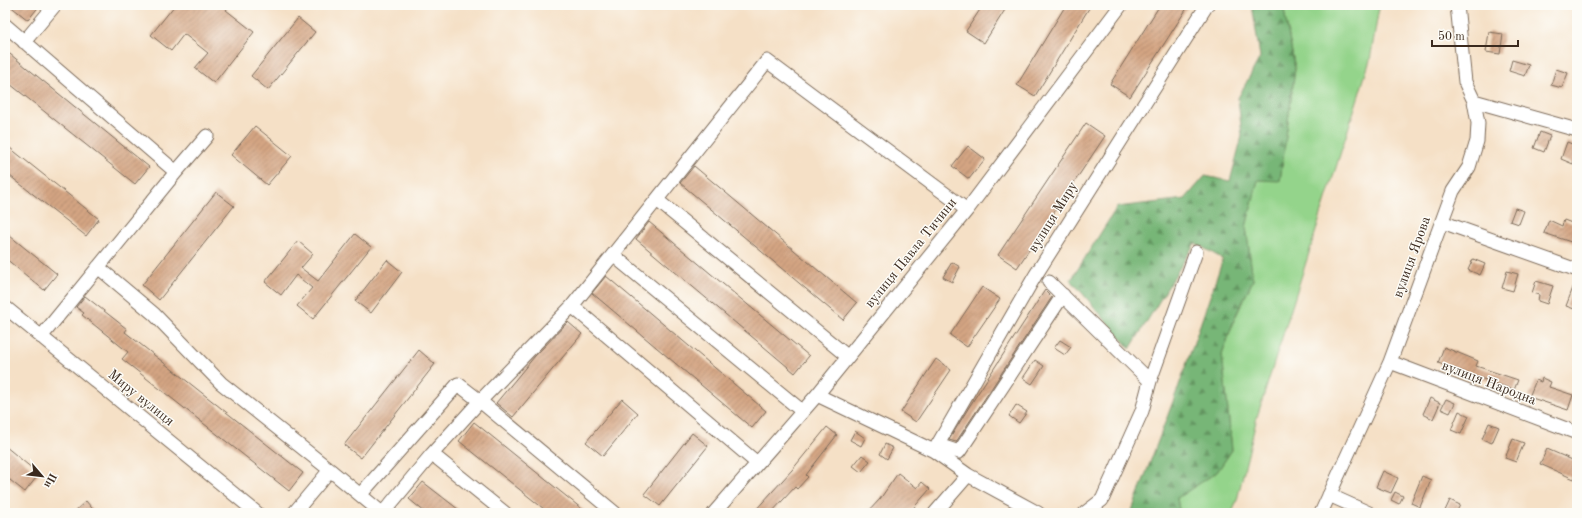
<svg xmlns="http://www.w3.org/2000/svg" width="1582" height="518" viewBox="0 0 1582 518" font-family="'Old Standard TT',serif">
<defs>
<pattern id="forest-firs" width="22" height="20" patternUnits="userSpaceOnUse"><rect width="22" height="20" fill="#77b677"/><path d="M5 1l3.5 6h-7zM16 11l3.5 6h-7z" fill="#639461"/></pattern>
<pattern id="building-hatch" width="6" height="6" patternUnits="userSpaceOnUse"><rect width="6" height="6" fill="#d4a583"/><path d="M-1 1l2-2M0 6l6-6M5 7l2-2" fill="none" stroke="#ad876b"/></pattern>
</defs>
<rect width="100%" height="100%" fill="#fdfcf7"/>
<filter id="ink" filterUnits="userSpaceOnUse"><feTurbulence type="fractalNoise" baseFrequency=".025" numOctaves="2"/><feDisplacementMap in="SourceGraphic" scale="8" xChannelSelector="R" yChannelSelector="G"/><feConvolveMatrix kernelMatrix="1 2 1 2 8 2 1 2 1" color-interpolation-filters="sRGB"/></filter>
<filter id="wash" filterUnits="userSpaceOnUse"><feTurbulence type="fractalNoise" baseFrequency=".012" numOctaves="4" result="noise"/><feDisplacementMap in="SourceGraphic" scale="16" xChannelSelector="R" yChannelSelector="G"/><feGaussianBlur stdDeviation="0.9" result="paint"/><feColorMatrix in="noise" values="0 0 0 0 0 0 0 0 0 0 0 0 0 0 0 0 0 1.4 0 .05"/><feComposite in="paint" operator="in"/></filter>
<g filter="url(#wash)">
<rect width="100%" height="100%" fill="#f5e0c6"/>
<path fill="#94d48b" stroke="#687f54" d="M1283,5H1366L1379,8L1370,60L1257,417L1237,500L1232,513H1184L1179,510L1177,498L1217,472L1232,450L1222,354L1234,320L1253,280L1246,227L1258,180H1280L1295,69Z"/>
<path fill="url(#forest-firs)" stroke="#59704a" d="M1252,5H1283L1295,69L1280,181L1258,180L1246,227L1253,280L1235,317L1222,354L1232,450L1217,472L1177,498L1179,510L1184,513H1131L1178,388L1223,259L1195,243L1130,349L1071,280L1117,207L1185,199L1205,176L1230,181L1242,136L1238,98L1260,57Z"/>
<g id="blocks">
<path fill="url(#building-hatch)" d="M9,5H40L28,20Z
M175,5H230L226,10L254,32L214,83L195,68L208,53L184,34L171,51L151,35Z
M983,5H1008L984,43L966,31Z
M1066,5H1091L1035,96L1017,85Z
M1160,5H1189L1130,97L1110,84Z
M298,18L315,32L268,90L251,76Z
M1489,32L1503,34L1500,54L1486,52Z
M5,50L149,167L135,184L5,80Z
M1512,60L1529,65L1525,76L1509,71Z
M1556,69L1568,73L1562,88L1551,85Z
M1086,123L1105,136L1017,268L998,255Z
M255,126L292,156L267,185L231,155Z
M1540,132L1550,136L1544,152L1534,148Z
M1567,142L1577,146V153L1573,164L1561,159Z
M5,144L99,219L86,236L5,172Z
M968,146L985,159L969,179L952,166Z
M694,166L857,303L843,320L680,183Z
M216,192L234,206L159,300L142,285Z
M1515,208L1524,211L1519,224L1510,221Z
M1549,220L1562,226L1564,220L1577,225V244L1544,233Z
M649,222L809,356L795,373L636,239Z
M5,232L57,274L44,290L5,258Z
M355,234L371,247L313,319L297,306L312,288L296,275L281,295L265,282L298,241L313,254L301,268L318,281Z
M1473,259L1485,264L1480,275L1468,270Z
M387,260L402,272L371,313L355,301Z
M952,262L960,267L952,282L943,277Z
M1507,271L1518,274L1513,291L1502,288Z
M606,276L766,411L752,428L592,293Z
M1576,280H1577V310L1566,306Z
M1536,281L1553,286L1547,304L1538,301L1539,295L1532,293Z
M982,287L1000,299L967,347L950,335Z
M1045,290L1052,297L956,442L949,440L969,407Z
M85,296L127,329L125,332L303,473L289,491L122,359L128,352L82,315L84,313L76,307Z
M568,322L582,334L513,417L496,403L535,356Z
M1060,340L1071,347L1065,355L1054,348Z
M1444,347L1478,361L1476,366L1518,380L1514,390L1438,363Z
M419,350L435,364L361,458L344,445Z
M936,359L951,370L916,422L901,412Z
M1035,360L1044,366L1032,384L1023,378Z
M1542,378L1551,382L1549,387L1573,395L1568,410L1529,397L1536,380L1541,382Z
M1430,398L1440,403L1433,419L1423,414Z
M622,399L638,413L603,456L586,442Z
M1446,399L1455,403L1450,413L1441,409Z
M1016,405L1027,412L1019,423L1009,416Z
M1459,411L1469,416L1461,434L1451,430Z
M474,422L587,513H549L459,441Z
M1489,423L1499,427L1492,443L1482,439Z
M827,427L837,435L806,475L808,477L797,489L795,487L771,513H753L792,470Z
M855,431L865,438L861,446L850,440Z
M692,433L708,446L660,506L644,494Z
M1513,439L1524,443L1516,462L1505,458Z
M885,444L893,448L887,459L880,454Z
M5,446L39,474L25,492L5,476Z
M1547,449L1577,462V473L1574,479L1540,464Z
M862,455L870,461L861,472L853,466Z
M1383,471L1398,478L1391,493L1376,487Z
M898,473L917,488L922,482L930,489L909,513H867L880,499Z
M1422,476L1431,480L1420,507L1411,503Z
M423,482L463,513H426L409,499Z
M1395,492L1403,496L1399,504L1391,500Z
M1450,500L1460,505L1456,513H1444Z
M86,501L96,513H73Z"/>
</g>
</g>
<g filter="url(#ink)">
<use href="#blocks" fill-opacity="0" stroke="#7c6a59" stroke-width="1"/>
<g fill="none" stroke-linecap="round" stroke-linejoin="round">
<g stroke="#7c6a59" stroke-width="15">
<path id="minor" d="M5,25L176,172L41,337
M24,42L55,5
M1474,101L1577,130
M176,172L207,136
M657,200L847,356
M1442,222L1577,270
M613,255L802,411
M98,267L154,314L221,383L330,470
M1049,282L1150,381
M572,306L757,463
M5,307L257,513
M1390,362L1577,433
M817,395L934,451L968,475L1038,513
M938,445L959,452L1063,295
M934,451L1035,276L1207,5
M432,454L480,401L615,513
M360,495L458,384L480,401L572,306L767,61L967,210
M1329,495L1369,513
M294,513L330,470L382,513
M383,513L432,454L505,513
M714,513L817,395L967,210L1121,5
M935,513L968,475
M1085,513L1102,500L1142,411L1150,381L1196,252
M1321,513L1390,362L1453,191L1469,167L1477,141L1478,123L1474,101L1465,82L1457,5"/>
</g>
<use href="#minor" stroke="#fff" stroke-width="13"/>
</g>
</g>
<g text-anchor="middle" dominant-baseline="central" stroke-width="3" stroke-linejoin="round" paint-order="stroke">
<g font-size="14" fill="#3b2a1e" stroke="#fdfcf7">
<text transform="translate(1053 217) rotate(-58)">вулиця Миру</text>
<text transform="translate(911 253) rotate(-51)">вулиця Павла Тичини</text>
<text transform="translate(1412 257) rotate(-70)">вулиця Ярова</text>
<text transform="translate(1489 383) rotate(21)">вулиця Народна</text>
<text transform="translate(141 398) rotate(39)">Миру вулиця</text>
</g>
</g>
<rect width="1582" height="518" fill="none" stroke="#fdfcf7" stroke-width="20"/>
<g transform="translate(42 476) rotate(118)" stroke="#fdfcf7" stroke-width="3" paint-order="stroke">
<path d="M0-3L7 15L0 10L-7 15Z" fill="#3b2a1e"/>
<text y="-6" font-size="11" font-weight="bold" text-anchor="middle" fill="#3b2a1e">Пн</text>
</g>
<path d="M1432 40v6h86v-6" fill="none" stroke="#3b2a1e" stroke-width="2"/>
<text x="1438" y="40" font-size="12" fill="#3b2a1e" stroke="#fdfcf7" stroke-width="3" paint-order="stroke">50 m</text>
</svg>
